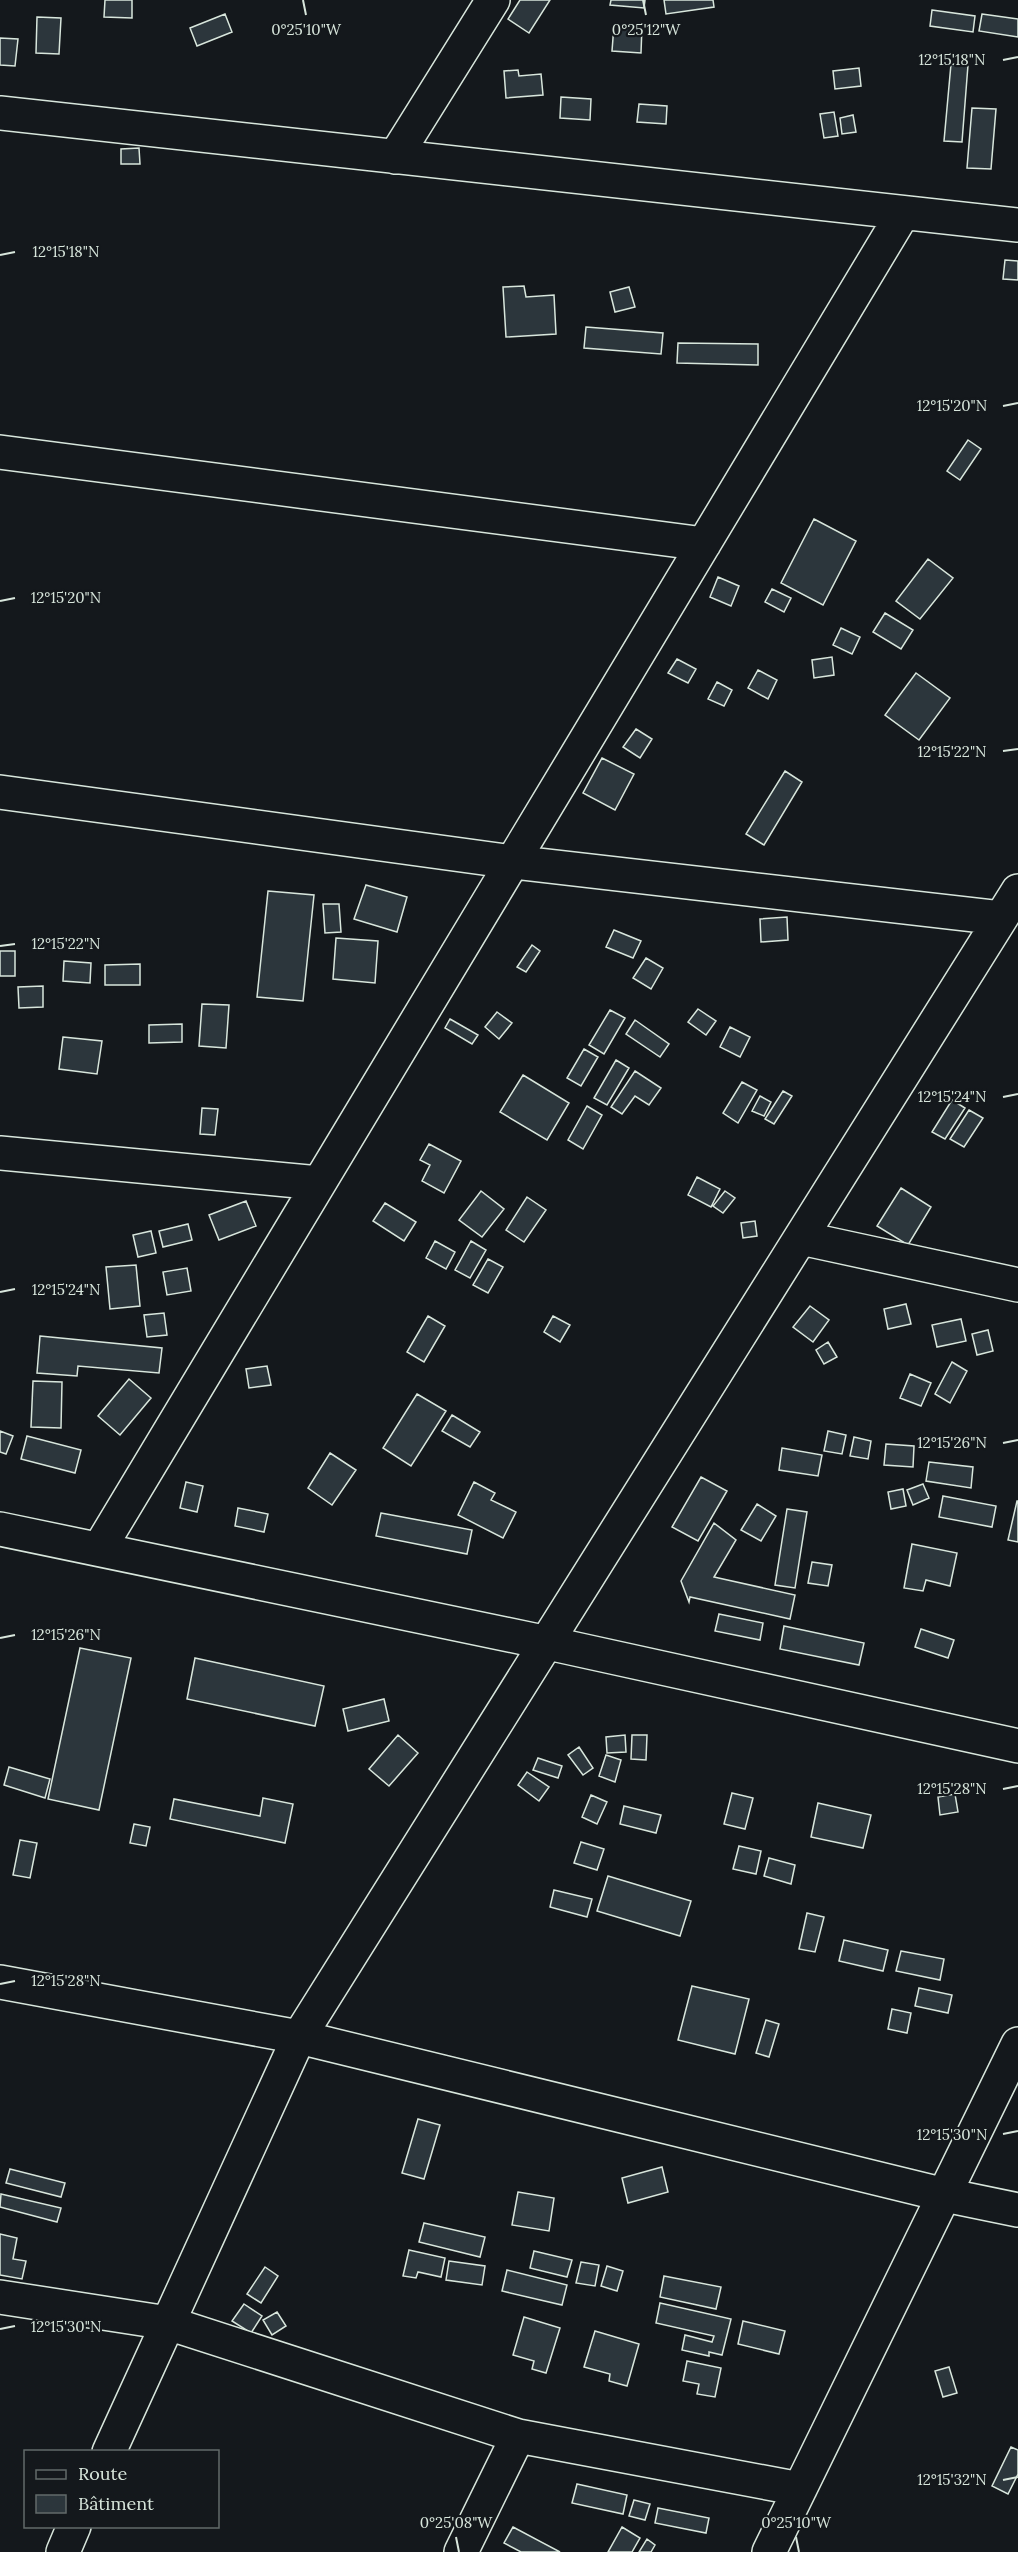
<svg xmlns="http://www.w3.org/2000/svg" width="1018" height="2552" viewBox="0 0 1018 2552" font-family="Lora,serif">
<rect width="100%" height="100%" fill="#14181c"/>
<path fill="#2c363c" stroke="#d8e6dc" stroke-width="1.5" d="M105,0H132V18L104,17Z
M520,0H550L529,33L508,19Z
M611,0H645L644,8L610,5Z
M664,0H713L714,7L666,14Z
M932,10L975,16L973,32L930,26Z
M225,14L232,32L197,46L190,28Z
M982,14L1018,19V37L979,31Z
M37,17L61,18L59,54L36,53Z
M614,25L642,26L641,53L612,51Z
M0,38L18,39L15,66L0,65Z
M951,64L968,65L962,142L944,141Z
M859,68L861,86L835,89L833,71Z
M518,70L519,76L541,74L543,95L506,98L504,71Z
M561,97L591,99L590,120L560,118Z
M639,104L667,106L666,124L637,122Z
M972,108L996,109L991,169L967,168Z
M834,112L838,136L824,138L820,114Z
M853,115L856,132L842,134L840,118Z
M139,148L140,164H121V149Z
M1005,260L1018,261V280L1003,279Z
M524,286L526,297L554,295L556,334L506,337L503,287Z
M629,287L635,307L615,312L610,292Z
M586,327L663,333L661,354L584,348Z
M678,343L758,344V365L677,363Z
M968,440L981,449L960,480L947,471Z
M814,519L856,541L823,605L781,583Z
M928,559L953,578L920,619L896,601Z
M718,577L739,586L731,606L710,597Z
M772,589L791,598L784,612L765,602Z
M885,613L913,630L901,649L873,632Z
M841,628L860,637L852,654L833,645Z
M832,657L834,675L814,678L812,660Z
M677,659L696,669L688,683L668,673Z
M758,670L777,680L768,699L748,688Z
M916,673L950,698L919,740L885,715Z
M717,682L732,690L724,706L708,699Z
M636,729L652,739L640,758L623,747Z
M602,758L634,774L615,810L583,793Z
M785,771L802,782L764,845L746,834Z
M366,885L407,897L397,932L354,919Z
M268,891L314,895L303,1001L257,997Z
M323,904H339L341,932L325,933Z
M787,917L788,940L761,942L760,919Z
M614,930L641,941L633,958L606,947Z
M336,938L378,941L375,983L333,979Z
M532,945L540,951L526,972L517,967Z
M0,951H15V976H0Z
M646,958L663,968L651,989L633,978Z
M64,961L91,963L90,983L63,981Z
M140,964V985H105V965Z
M43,986V1007L19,1008L18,987Z
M202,1004L229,1005L226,1048L199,1046Z
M698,1009L716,1021L706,1035L688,1022Z
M610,1010L625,1018L604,1054L589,1045Z
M497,1012L512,1023L499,1039L485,1027Z
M450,1019L478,1035L472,1044L445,1028Z
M635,1020L669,1044L660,1057L626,1034Z
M182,1024V1042L149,1043V1025Z
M730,1027L750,1037L740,1057L720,1047Z
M63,1037L102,1041L97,1074L59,1069Z
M584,1049L598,1057L581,1086L567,1078Z
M616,1060L629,1068L607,1105L594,1098Z
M635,1071L661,1088L649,1105L635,1096L622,1114L611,1107Z
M523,1075L569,1103L547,1140L500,1112Z
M742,1082L757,1090L738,1123L723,1113Z
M783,1091L792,1096L774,1124L765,1119Z
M760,1096L771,1102L764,1116L752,1111Z
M952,1100L965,1108L945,1139L932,1132Z
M587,1106L602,1115L583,1149L568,1140Z
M202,1108L218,1109L215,1135L200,1134Z
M969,1110L983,1118L964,1147L950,1139Z
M429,1144L461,1161L444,1193L422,1181L430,1165L420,1160Z
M697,1177L720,1189L711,1207L688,1195Z
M901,1188L931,1207L908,1245L877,1226Z
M481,1191L504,1209L482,1237L459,1220Z
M725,1191L735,1198L723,1213L713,1206Z
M527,1197L546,1210L524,1242L506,1230Z
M246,1201L256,1226L219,1240L209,1215Z
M385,1203L416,1222L404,1241L373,1221Z
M755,1221L757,1236L743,1238L741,1223Z
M188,1224L192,1240L163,1247L159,1231Z
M151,1231L156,1253L138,1257L133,1235Z
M435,1241L455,1252L446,1269L426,1258Z
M471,1241L486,1250L470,1278L455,1270Z
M488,1259L503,1267L488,1293L473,1285Z
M136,1265L140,1306L110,1309L106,1267Z
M187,1268L191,1291L167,1295L163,1272Z
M906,1304L911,1324L888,1329L884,1309Z
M810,1306L829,1320L813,1342L793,1327Z
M164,1313L167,1335L147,1337L144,1315Z
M428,1316L445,1326L424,1362L407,1352Z
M553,1316L570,1325L560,1342L544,1332Z
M961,1319L966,1341L937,1347L932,1325Z
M988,1330L993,1351L977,1355L972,1334Z
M40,1336L162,1348L159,1373L78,1366L77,1376L37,1373Z
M828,1342L837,1357L824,1364L816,1350Z
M952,1362L967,1371L950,1403L935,1394Z
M267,1366L271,1385L249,1388L246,1369Z
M910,1374L931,1383L921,1406L900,1398Z
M129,1379L151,1398L120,1435L98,1416Z
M33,1381L62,1382L61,1428L31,1427Z
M417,1394L446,1411L411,1466L383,1448Z
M452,1415L480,1432L470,1447L442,1431Z
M0,1431L13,1436L6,1454L0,1452Z
M828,1431L846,1435L842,1454L824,1451Z
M27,1436L81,1450L75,1473L21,1459Z
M854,1437L871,1441L868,1459L850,1456Z
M886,1444L914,1446L913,1467L884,1465Z
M782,1448L822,1455L818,1476L779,1470Z
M330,1453L356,1470L332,1505L308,1488Z
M929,1462L973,1467L971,1488L926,1481Z
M701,1477L727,1491L698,1541L672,1527Z
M186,1482L203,1486L197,1512L180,1508Z
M474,1482L495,1493L491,1500L516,1512L503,1538L458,1515Z
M923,1484L929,1498L913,1505L907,1490Z
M903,1489L906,1506L891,1509L888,1492Z
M943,1496L996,1506L992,1527L939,1517Z
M1017,1501H1018V1542L1008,1540Z
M757,1504L776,1516L761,1541L741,1530Z
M238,1508L268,1514L264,1532L235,1526Z
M787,1509L807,1512L795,1588L775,1585Z
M381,1513L472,1530L467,1554L376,1536Z
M714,1523L736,1540L714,1577L795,1595L790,1619L690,1597L689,1602L681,1581Z
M912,1544L957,1553L950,1586L926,1580L923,1591L904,1588Z
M812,1562L832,1565L828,1586L808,1583Z
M719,1614L763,1623L760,1640L715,1631Z
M784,1626L864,1643L859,1665L780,1649Z
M921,1629L954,1640L948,1658L915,1647Z
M80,1648L131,1658L99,1810L48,1799Z
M195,1658L324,1686L315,1726L187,1699Z
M384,1699L389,1721L348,1731L343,1709Z
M398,1735L418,1753L389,1786L369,1769Z
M625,1735L626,1752L607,1753L606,1737Z
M632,1735H647L646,1760L631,1759Z
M579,1747L593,1768L583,1775L568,1755Z
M606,1755L621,1760L615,1782L599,1776Z
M538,1758L562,1766L558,1778L533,1770Z
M9,1767L50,1779L45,1798L4,1785Z
M527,1772L549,1787L539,1801L518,1785Z
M732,1793L753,1798L745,1829L724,1824Z
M955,1794L958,1812L940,1815L938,1797Z
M591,1795L607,1802L597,1824L582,1817Z
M263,1798L293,1804L285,1843L170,1819L174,1799L260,1816Z
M818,1803L871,1815L863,1848L811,1837Z
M624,1806L661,1815L656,1833L620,1824Z
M134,1824L150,1827L146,1846L130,1843Z
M20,1840L37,1843L30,1878L13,1875Z
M581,1842L604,1849L597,1870L574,1863Z
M739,1846L761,1851L756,1874L733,1869Z
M769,1858L795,1865L791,1884L764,1876Z
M608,1876L691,1901L680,1936L597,1911Z
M554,1890L592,1899L587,1917L550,1907Z
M807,1913L824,1917L815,1952L799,1949Z
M844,1940L888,1950L883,1971L839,1961Z
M901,1951L944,1959L940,1980L896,1971Z
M692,1986L749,1999L735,2054L678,2040Z
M919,1988L952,1995L948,2013L915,2006Z
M892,2009L911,2013L907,2033L888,2029Z
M766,2020L779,2024L769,2057L756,2053Z
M418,2119L440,2125L424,2179L402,2173Z
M662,2167L668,2192L628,2203L622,2178Z
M10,2169L65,2183L61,2197L6,2183Z
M518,2192L554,2198L549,2231L512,2225Z
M1,2194L61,2208L57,2222L0,2207Z
M424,2223L485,2237L480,2257L419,2242Z
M0,2234L17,2238L13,2259L26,2261L22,2279L0,2275Z
M409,2250L445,2258L441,2277L418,2272L416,2278L403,2276Z
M534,2251L572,2260L567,2277L530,2268Z
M449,2261L485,2266L482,2285L446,2280Z
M581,2262L599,2265L595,2286L576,2283Z
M607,2266L623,2271L617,2291L601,2286Z
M265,2267L278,2276L261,2303L247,2294Z
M507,2270L567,2285L562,2305L502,2291Z
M664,2276L721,2287L716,2309L660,2297Z
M660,2303L731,2319L722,2355L709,2352V2356L682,2350L685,2335L712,2342L714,2336L656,2323Z
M244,2304L262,2316L251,2333L232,2321Z
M277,2312L286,2326L272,2335L263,2320Z
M524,2317L560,2328L546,2373L532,2369L534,2361L513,2355Z
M743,2321L785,2331L779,2354L738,2344Z
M595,2331L639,2344L627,2386L609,2381L610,2374L584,2367Z
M687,2361L721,2368L715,2397L697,2394L699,2384L683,2381Z
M949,2367L957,2393L943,2397L935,2371Z
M1011,2447L1018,2450V2474L1008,2494L992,2486Z
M577,2484L627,2495L623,2514L572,2503Z
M634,2500L650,2504L645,2520L629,2516Z
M658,2508L709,2518L706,2533L655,2523Z
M513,2527L560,2552H521L504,2543Z
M622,2527L640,2538L632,2552H608Z
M647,2539L655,2545L651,2552H639Z"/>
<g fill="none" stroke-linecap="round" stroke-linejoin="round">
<g stroke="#d8e6dc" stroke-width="36">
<path id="minor" d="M0,113L1018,225
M395,157L493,0
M0,452L704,544
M0,792L513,862L1001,918
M0,1153L319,1183
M801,1238L1018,1285
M0,1529L548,1643L1018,1746
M99,1549L903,213
M0,1982L299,2037L945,2195L1018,2210
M0,2297L168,2323L518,2436L800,2489
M109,2452L299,2037L1018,891
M63,2552L74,2526
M461,2552L518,2436
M769,2552L1018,2044"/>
</g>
<use href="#minor" stroke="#14181c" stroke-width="33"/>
</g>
<path fill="none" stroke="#d8e6dc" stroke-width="2" d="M303,0L306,15M643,0L646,15M1003,60L1018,57M0,255L15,252M1003,406L1018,403M0,601L15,598M1003,751L1018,749M0,946L15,944M1003,1097L1018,1094M0,1292L15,1289M1003,1443L1018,1440M0,1638L15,1635M1003,1789L1018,1786M0,1984L15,1981M1003,2134L1018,2131M0,2329L15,2326M1003,2480L1018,2477M456,2537L459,2552M796,2537L799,2552"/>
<g font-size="15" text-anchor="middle" fill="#d8e6dc" stroke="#14181c" stroke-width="4.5" stroke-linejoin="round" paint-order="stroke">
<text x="306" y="35">0°25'10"W</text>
<text x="646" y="35">0°25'12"W</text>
<text x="952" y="65">12°15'18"N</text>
<text x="66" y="257">12°15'18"N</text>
<text x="952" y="411">12°15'20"N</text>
<text x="66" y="603">12°15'20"N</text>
<text x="952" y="757">12°15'22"N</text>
<text x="66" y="949">12°15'22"N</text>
<text x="952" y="1102">12°15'24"N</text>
<text x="66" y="1295">12°15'24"N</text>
<text x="952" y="1448">12°15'26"N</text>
<text x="66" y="1640">12°15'26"N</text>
<text x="952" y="1794">12°15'28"N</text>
<text x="66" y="1986">12°15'28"N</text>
<text x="952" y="2140">12°15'30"N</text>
<text x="66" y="2332">12°15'30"N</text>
<text x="952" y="2485">12°15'32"N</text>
<text x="456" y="2528">0°25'08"W</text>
<text x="796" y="2528">0°25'10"W</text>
</g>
<rect x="24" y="2450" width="195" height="78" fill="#14181c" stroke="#626a69" stroke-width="1.5"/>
<rect x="36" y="2470" width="30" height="9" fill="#14181c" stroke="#626a69" stroke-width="1.5"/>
<text x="78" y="2480" font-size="18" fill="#d8e6dc">Route</text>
<rect x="36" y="2495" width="30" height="18" fill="#2c363c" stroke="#626a69" stroke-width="1.5"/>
<text x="78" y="2510" font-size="18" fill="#d8e6dc">Bâtiment</text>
</svg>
